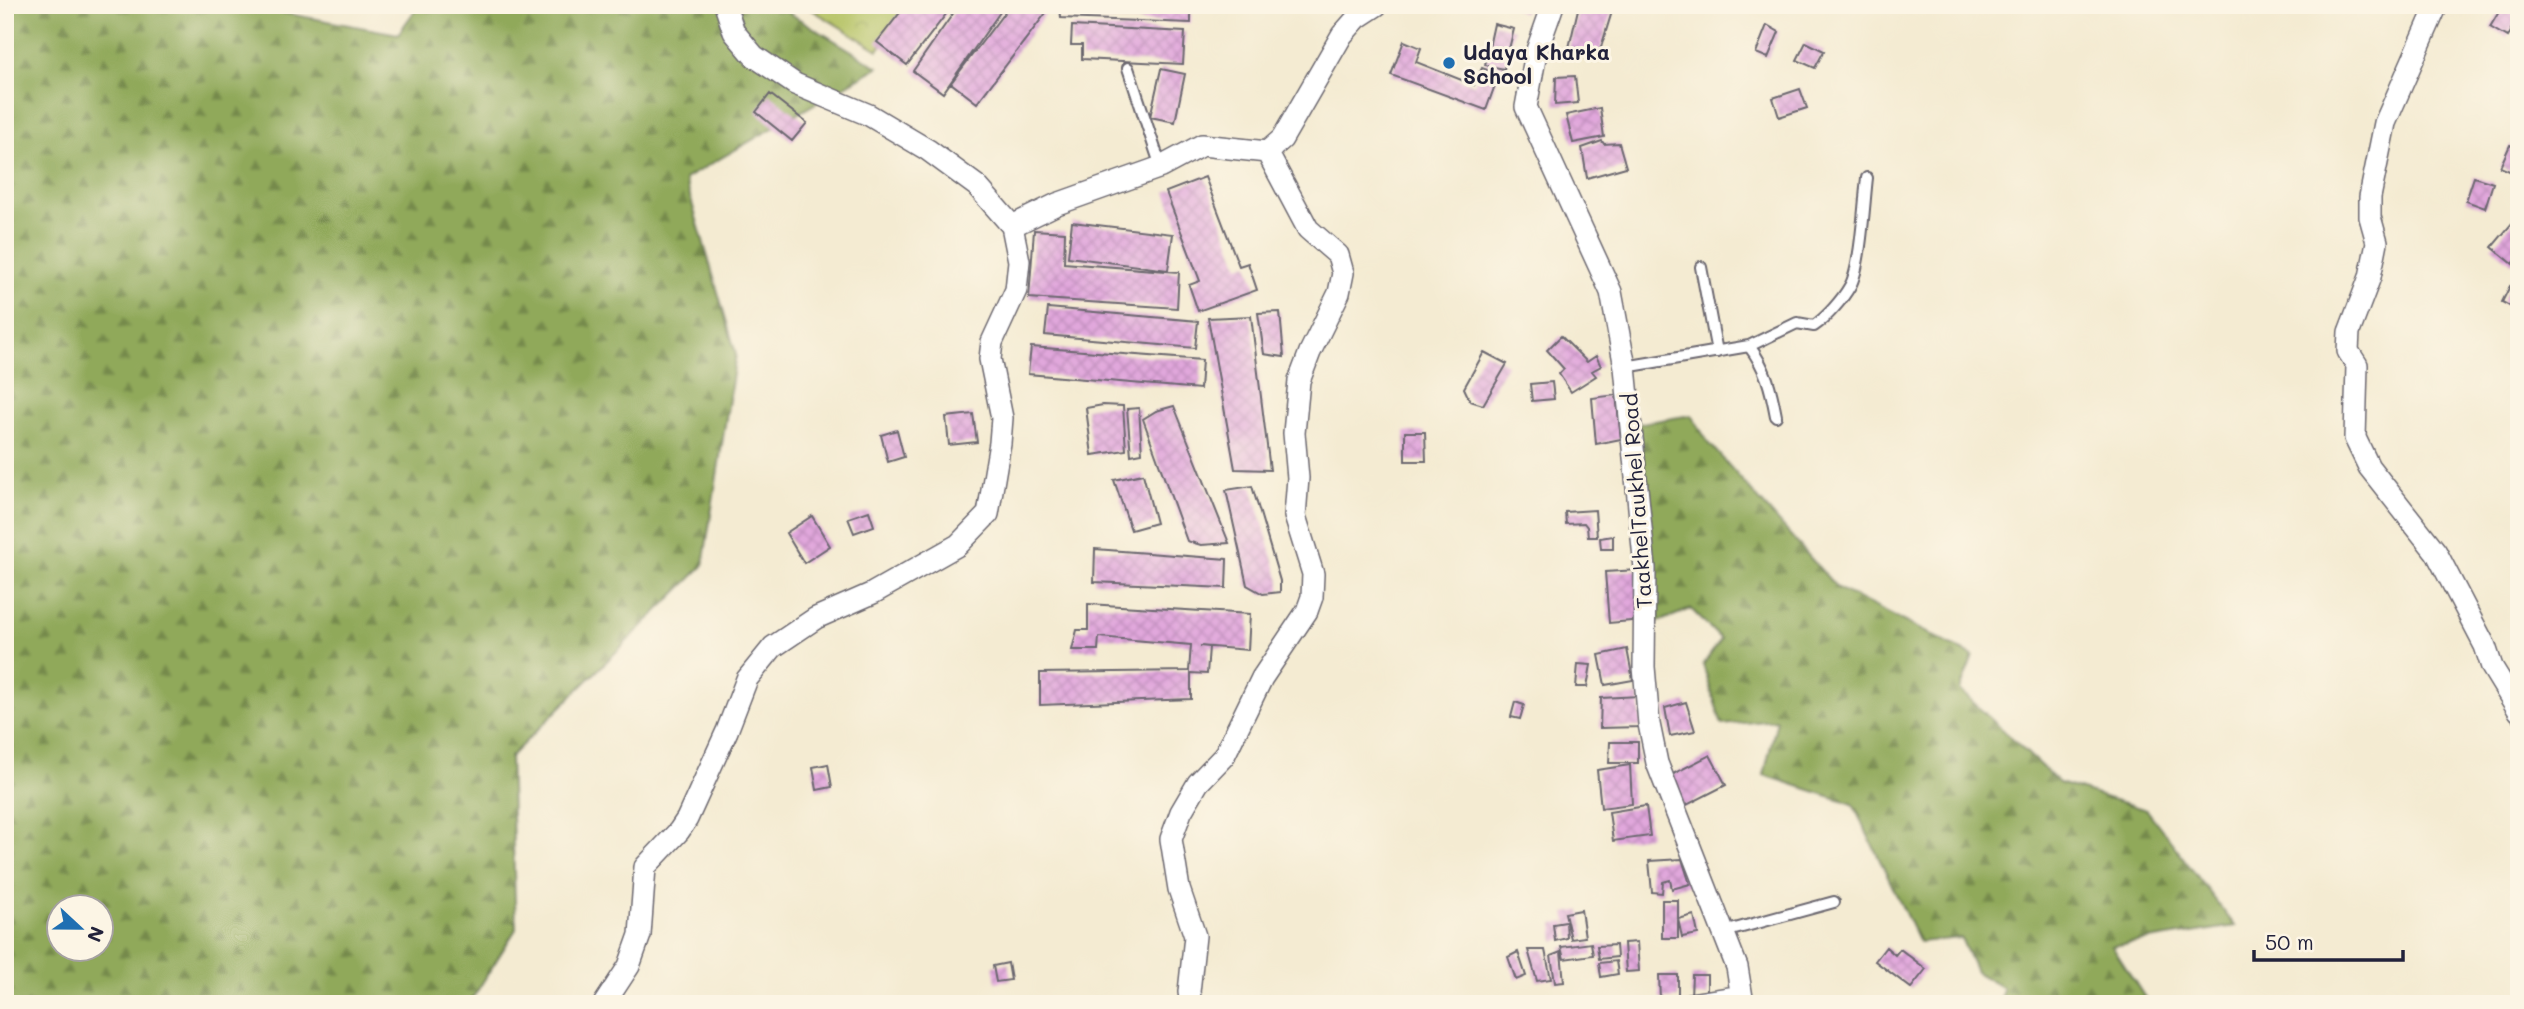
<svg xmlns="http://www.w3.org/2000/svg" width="2524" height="1009" viewBox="0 0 2524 1009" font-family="Mali,sans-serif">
<defs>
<pattern id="forest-firs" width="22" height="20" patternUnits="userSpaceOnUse" patternTransform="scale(1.75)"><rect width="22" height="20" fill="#90a95a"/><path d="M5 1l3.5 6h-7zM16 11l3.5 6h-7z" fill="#75894c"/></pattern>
<pattern id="park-crowns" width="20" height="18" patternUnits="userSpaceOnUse" patternTransform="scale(1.75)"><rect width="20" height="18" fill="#b5c365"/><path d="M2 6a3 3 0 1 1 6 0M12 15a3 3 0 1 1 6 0" fill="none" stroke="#9ba759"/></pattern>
<pattern id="building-cross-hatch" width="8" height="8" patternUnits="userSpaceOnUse" patternTransform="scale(1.75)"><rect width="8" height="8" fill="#e1a7dc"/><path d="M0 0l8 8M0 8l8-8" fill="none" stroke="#c18fbe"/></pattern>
</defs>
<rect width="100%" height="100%" fill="#fcf5e5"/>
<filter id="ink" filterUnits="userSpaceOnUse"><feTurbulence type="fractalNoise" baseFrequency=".0143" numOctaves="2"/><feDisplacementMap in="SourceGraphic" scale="14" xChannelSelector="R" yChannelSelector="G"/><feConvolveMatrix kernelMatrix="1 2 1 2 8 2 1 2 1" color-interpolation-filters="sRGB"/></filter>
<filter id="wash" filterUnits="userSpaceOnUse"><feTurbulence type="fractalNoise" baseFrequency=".00686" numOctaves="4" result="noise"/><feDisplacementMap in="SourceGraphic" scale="28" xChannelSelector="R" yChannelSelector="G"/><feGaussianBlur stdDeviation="1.57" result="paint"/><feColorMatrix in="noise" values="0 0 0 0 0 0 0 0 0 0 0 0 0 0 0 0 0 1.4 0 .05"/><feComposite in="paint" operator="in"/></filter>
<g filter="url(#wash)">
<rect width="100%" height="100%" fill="#f4ebd2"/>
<path fill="url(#forest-firs)" stroke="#59664a" stroke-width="2" fill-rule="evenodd" d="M5,5H240L398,34L419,5H776L878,67L685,179L736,354L703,566L510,757L516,929L469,1004H5ZM60,908H102V950H60Z
M1691,415L1708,442L1837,588L1973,656L1960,690L2059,783L2147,810L2235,926L2112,946L2149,1004H1999L2003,988L1976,972L1961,938L1919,942L1853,804L1764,775L1777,720L1722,725L1703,665L1721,639L1691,609L1650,625L1636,424Z"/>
<path fill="url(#park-crowns)" stroke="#6c7250" stroke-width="2" d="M804,5H911L878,50Z"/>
<g id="blocks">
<path fill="url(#building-cross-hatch)" d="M906,5H953L907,65L877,42Z
M959,5H1005L943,93L913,71Z
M1010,5H1052L977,103L951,83Z
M1060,5H1191V23L1061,18Z
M1508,5H1527L1523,13Z
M1579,5H1614L1598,57L1568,52Z
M2503,5L2519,7V15L2507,37L2490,27Z
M1494,24L1514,29L1504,69L1485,65Z
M1767,25L1779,32L1768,58L1756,53Z
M1072,26L1185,32L1183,64L1082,59V45H1071Z
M1404,41L1421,48L1416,62L1474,85L1482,68L1499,74L1486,110L1391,75Z
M1806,42L1824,51L1815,68L1797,60Z
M1161,69L1185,74L1175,122L1150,117Z
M1575,76L1578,103L1555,105L1556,77Z
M1800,89L1807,108L1779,117L1773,98Z
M770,94L807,123L792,141L756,112Z
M1600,108L1604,137L1573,143L1566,115Z
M1602,141L1604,144L1619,143L1626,167L1587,178L1582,148Z
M2510,145L2519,149V175L2500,167Z
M1205,177L1239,266L1248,263L1257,290L1198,311L1189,285L1200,281L1166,192Z
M2474,177L2493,183L2485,208L2466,201Z
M1072,222L1173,234L1168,270L1068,257Z
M2513,222L2519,226V257L2513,264L2492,247Z
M1034,230L1065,232L1064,263L1179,272L1177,308L1029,298Z
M2510,286L2519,291V311L2502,302Z
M1048,308L1198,321L1195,348L1045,335Z
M1280,312L1284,357L1264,354L1258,313Z
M1251,316L1270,470L1235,469L1208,318Z
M1561,336L1587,362L1596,356L1601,366L1592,371L1596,376L1571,392L1559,374L1564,369L1547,350Z
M1031,347L1202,360L1200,389L1028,374Z
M1484,352L1507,364L1483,405L1470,401L1464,388Z
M1552,382L1554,399L1532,401L1530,384Z
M1616,395L1621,439L1596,444L1592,398Z
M1103,405L1123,406L1126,450L1092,455L1086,408Z
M1174,406L1229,543L1201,545L1187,541L1143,419L1156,411Z
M1139,408L1142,453L1131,455L1127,409Z
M973,414L977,442L949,445L946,417Z
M897,430L904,457L888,462L881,435Z
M1405,432H1425L1426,461H1405Z
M1143,474L1156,523L1131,530L1114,480Z
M1252,486L1280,581V592L1263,594L1247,585L1226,490Z
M1595,510L1597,537H1588L1587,527L1584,523L1566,524L1565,512Z
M869,511L874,526L854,533L848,518Z
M812,516L830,546L804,563L786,533Z
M1613,536V549H1601L1600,538Z
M1095,549L1227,559L1226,588L1094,582Z
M1638,570L1642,620L1609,623L1605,572Z
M1088,604L1250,614L1248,650L1200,646L1209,647L1207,674L1191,673V699L1040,705V673L1189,671L1191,645L1099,637L1098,650H1072L1077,630H1088Z
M1627,649L1633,680L1605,685L1599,655Z
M1578,664L1591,665L1587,687H1576Z
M1639,696L1641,727L1600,728L1601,698Z
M1515,702L1524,705L1520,719L1511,717Z
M1686,702L1695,731L1670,736L1665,708Z
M1610,742H1638V763H1609Z
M1710,755L1726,785L1683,807L1669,776Z
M828,764L832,787L817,790L813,767Z
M1630,765L1632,804L1601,808L1597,770Z
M1646,806L1650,836L1613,841L1609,812Z
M1682,859L1690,884L1672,889L1670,880L1663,882L1662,893L1652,892L1649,861Z
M1662,900H1678V938H1662Z
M1581,910L1585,937L1571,939L1565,913Z
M1694,915L1698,934L1682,937L1678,919Z
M1566,922L1567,938L1555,941L1553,924Z
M1637,942L1639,971L1626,972L1624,943Z
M1591,943L1593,955L1564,959L1561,947Z
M1616,945L1617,957L1599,959L1597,946Z
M1886,947L1895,955L1900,949L1926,969L1911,988L1875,961Z
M1528,950H1545L1551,979L1537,981Z
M1518,952L1526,976L1516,980L1508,957Z
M1561,952L1564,982L1555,983L1551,956Z
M1616,961L1618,974L1601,977L1599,963Z
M1008,963L1011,980L996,982L993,966Z
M1659,975H1678V998L1660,999Z
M1692,975H1707V996H1691Z"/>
</g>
</g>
<g filter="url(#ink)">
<use href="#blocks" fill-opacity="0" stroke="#6c6870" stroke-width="2"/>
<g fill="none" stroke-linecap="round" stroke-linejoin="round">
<g stroke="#6c6870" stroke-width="14">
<path id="lane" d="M1128,68L1161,167
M1701,267L1717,352
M1749,346C1766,368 1771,389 1776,416
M1625,367L1749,346L1797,323L1814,326C1827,317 1842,300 1850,286C1861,267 1864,202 1867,178
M1724,932L1834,902"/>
</g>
<g stroke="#6c6870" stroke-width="24">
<path id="street" d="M1553,5L1536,53L1526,107L1611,292L1625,367L1645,568L1644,667L1649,724L1657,763L1737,967L1743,1004
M2437,5L2385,123L2370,197V217L2377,242L2370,277L2349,332L2348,351L2357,365L2355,438L2369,467L2436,552L2485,646L2492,667L2519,711
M1012,226L1057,204L1161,167L1202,145L1267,152L1282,139L1342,35L1357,18L1377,5
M604,1004L629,966L640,935L645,867L679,831L687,819L727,731L747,679L773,647L816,618L873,593L958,545L988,514L1000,443L1002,418L990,359L992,342L1016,290L1019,261L1012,226L977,186L928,150L869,115L795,84L754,56L734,32L725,5
M1191,1004L1189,992L1195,936L1179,889L1171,839L1181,812L1198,783L1224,756L1262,678L1307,611L1312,597L1313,574L1295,516L1298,478L1294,433L1299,381L1310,352L1339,293L1343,273L1338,255L1308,229L1267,152
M1690,1004L1741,996"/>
</g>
<use href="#lane" stroke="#fff" stroke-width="10"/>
<use href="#street" stroke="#fff" stroke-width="21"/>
</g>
</g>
<circle fill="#1f6fb2" stroke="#fcf5e5" stroke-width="2.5" cx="1449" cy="63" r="7"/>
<g text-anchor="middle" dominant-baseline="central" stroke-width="6" stroke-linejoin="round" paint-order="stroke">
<g font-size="21" font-weight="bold" fill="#22223b" stroke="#fcf5e5" text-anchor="start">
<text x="1463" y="51">Udaya Kharka<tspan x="1463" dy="24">School</tspan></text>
</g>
<g font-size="21" fill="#22223b" stroke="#fcf5e5">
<text transform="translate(1636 501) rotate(-94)">TaakhelTaukhel Road</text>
</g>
</g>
<rect width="2524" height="1009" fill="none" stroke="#fcf5e5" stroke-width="28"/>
<g transform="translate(80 928) rotate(112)"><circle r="33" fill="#fcf5e5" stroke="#a5a1a1" stroke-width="2"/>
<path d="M0-5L12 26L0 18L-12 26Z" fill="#1f6fb2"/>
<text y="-10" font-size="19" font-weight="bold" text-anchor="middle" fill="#22223b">N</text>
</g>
<path d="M2254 950v10h149v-10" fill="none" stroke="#22223b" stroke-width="3.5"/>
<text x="2265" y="950" font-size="21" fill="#22223b" stroke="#fcf5e5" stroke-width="5" paint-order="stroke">50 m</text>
</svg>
